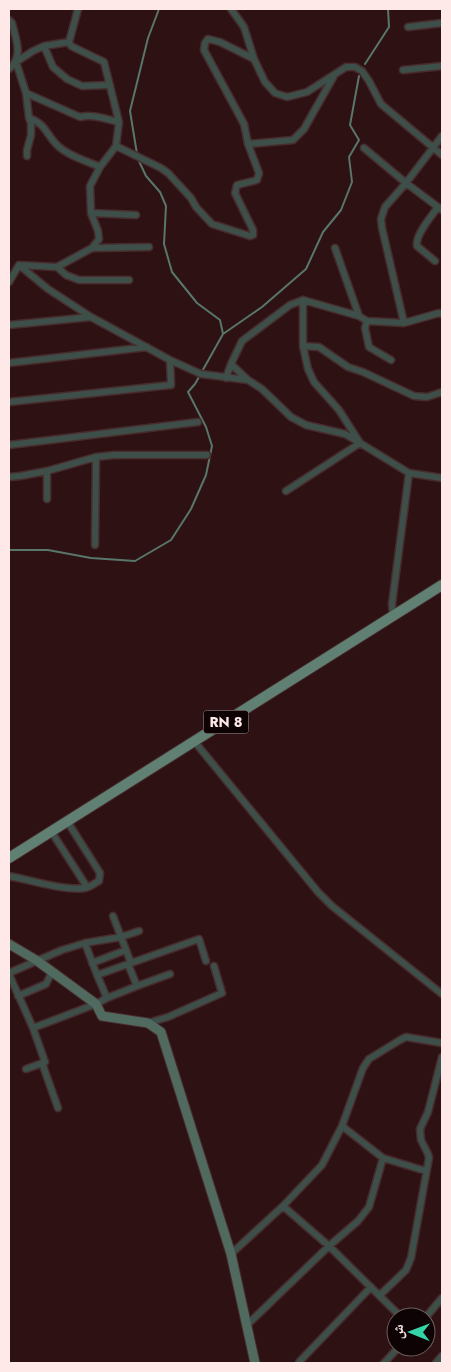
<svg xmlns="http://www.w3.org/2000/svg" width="451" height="1372" viewBox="0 0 451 1372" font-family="Jost,'Noto Naskh Arabic',sans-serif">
<rect width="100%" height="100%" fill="#2e1113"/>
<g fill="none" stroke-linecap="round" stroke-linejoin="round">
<path stroke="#58766b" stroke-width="2" d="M365,64L389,27L388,9
M137,154L130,111L148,38L159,9
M138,159L146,176L160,192L166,206L164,244L172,272L197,303L220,320L223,334
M9,550H48L91,558L135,561L171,540L191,509L206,475L212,446L206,427L188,392L195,384L223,334L262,307L306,269L323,232L341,210L352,182L349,157L359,140L350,125L359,76"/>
<g stroke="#472b2d" stroke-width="9">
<path id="minor" d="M231,9L244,27L254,59L265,82L275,93L287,97L307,92L346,67H355L362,71L369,81L381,104L442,155
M9,20L12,23C16,40 24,56 9,69
M408,27L442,23
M44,46L53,67L67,79L82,86L110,85
M403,70L442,66
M26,93L80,117C94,114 105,119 119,122
M29,118C46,124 46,134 57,145C68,156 87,161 100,167
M248,144L293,140L304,129L335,74
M116,146L161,168L168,173L191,198L196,207L212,224L250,236L253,235V230L235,193L237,185L257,180L259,173L248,144L244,124L204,50L205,43L208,39L220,42L254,59
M364,148L406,183L442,210
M27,156V150L31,135V123L29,118L26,93L16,62L33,51L44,46L69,42
M91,213L136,215
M92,248L149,247
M335,248L359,316
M435,261L417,246C415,235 431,217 438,207
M19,265L48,289L91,317L170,360L201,374L248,380L262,389L291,417L306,425L345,434L360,443L286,491
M57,267L66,275L79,280H129
M9,282L19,265L57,267L92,248L99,239L98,231L91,213L90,186L100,167L116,146L119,122L104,62L71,46L69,42L78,9
M303,300V346L308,369L314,382L339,410L360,443L409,473L442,478
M404,323L439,313L442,314
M9,325L91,317
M303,346L319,347L348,367L363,372L414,396L427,397L442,392
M391,360L369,347L365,328L367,321L404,323L382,228L381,219L385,207L406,183L442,136
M9,363L147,347
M231,364L248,380
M226,378L231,364L242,341L290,305L303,300L359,316L367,321
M9,402L171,385L170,360
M9,445L198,422
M47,471V499
M9,477L20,476L47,471L96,457L114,455H207
M95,545L96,457
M393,616L392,604L409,473
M194,741L318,892L332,906L442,994
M51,831L87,887
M9,876C30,880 64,891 85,888C90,887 95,883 99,881L100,873L67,821
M113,916L131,963
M85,943L97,975L107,998
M92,963L126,950
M128,964L137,986
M9,973L62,950L85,943L121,937L139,931
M9,974L33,1028L45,1062L26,1069
M97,975L199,939L206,961
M18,996L46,984L52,972
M148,1023L168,1017L222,993L214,966
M33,1028L96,1004L107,998L137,986L170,974
M42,1063L58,1108
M342,1126L383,1158L426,1171
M283,1206L329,1246L401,1317
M231,1254L283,1206L322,1165L342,1126L363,1068L369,1059L400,1040L406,1037L442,1043
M380,1295L406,1270L411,1258L429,1158L428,1154L421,1140L420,1129L428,1112L442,1057
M426,1317L442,1298
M246,1326L329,1246L358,1221L369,1207L383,1158
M299,1363L300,1361L371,1287
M384,1363L399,1347
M436,1363L442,1356"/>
</g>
<g stroke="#472b2d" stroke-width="11">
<path id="secondary" d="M9,944L36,960L96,1004L102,1016L148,1023L161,1032L231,1254L255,1363"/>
</g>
<g stroke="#472b2d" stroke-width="12">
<path id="primary" d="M9,858L442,585"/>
</g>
<use href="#minor" stroke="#3e4e48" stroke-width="6"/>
<use href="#secondary" stroke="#516a60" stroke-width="9"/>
<use href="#primary" stroke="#608073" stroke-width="10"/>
</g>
<g text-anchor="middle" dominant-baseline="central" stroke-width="4" stroke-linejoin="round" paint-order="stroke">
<rect fill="#0e0304" stroke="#b6a3a4" stroke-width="1" x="203.5" y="710.5" width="45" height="23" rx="4"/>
<g font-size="14" font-weight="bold" fill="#fee8e8">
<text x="226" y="722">RN 8</text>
</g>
</g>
<rect width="451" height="1372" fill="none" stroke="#fee8e8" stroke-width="20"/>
<g transform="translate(411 1332) rotate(271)"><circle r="24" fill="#0e0304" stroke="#6e5f5f"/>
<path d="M0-4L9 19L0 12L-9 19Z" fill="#35d4a7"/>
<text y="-8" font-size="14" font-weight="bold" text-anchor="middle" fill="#fee8e8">ش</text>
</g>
</svg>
